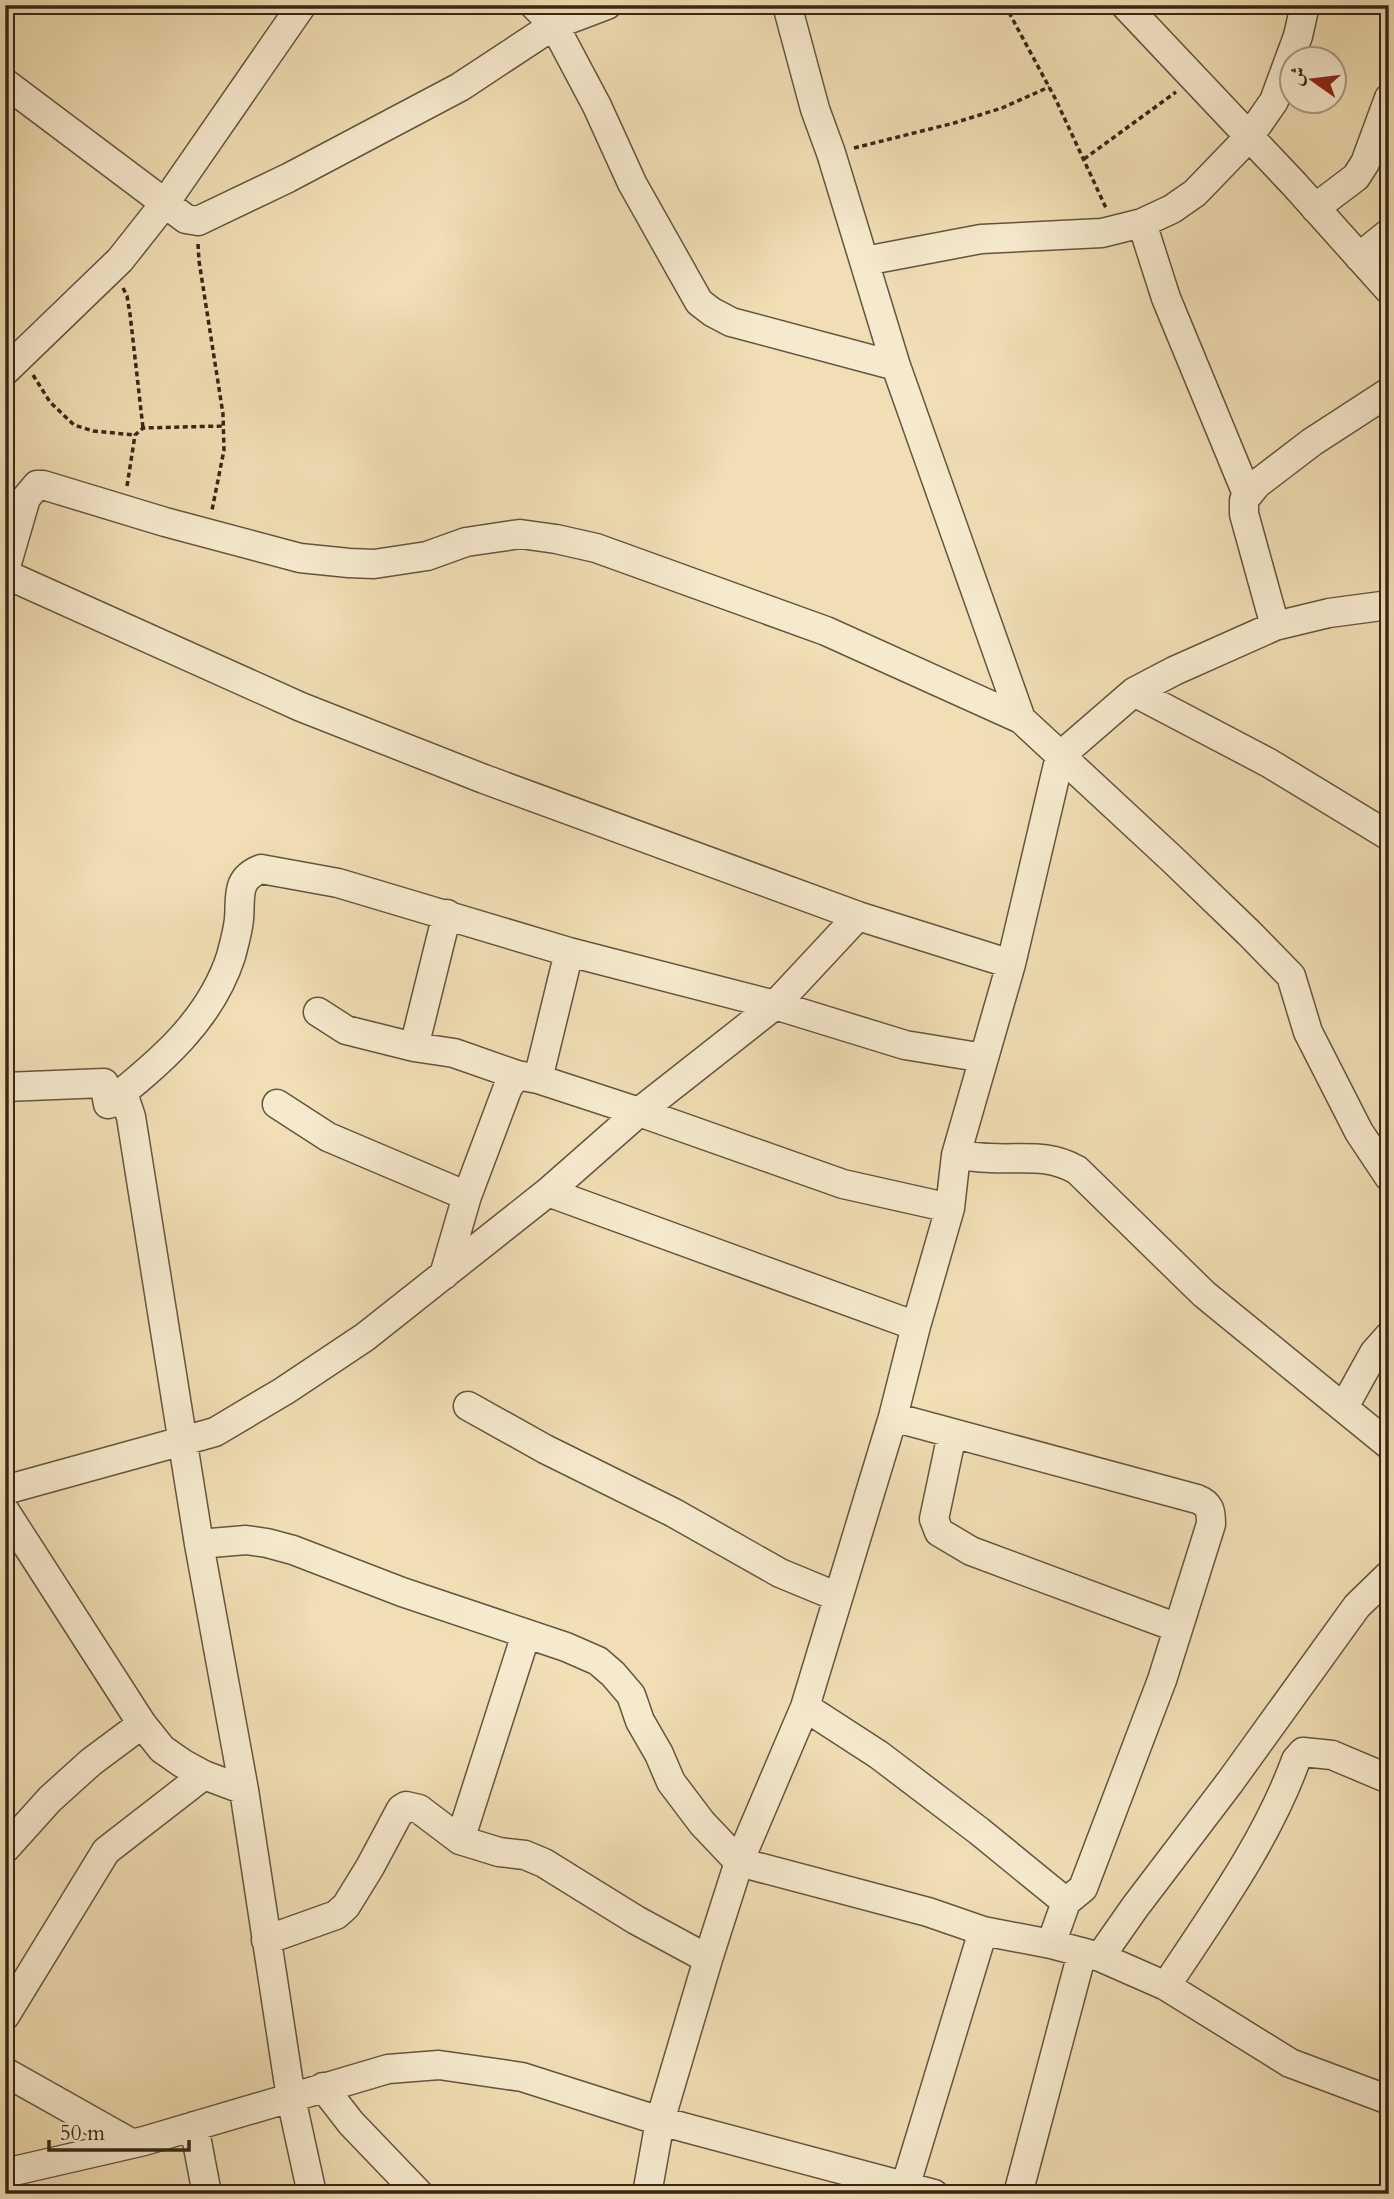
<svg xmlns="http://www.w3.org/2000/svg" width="1394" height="2199" viewBox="0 0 1394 2199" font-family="Cardo,Amiri,serif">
<rect width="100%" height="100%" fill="#f1deb4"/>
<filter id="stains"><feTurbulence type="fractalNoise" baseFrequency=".00286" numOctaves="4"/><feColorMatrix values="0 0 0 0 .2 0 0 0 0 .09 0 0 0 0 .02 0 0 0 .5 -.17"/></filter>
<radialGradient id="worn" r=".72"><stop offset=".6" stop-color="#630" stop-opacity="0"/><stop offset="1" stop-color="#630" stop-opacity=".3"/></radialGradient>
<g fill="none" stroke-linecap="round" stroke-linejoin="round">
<g stroke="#645540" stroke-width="31">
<path id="minor" d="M534,5L554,25L607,5
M787,5L815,109L831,153L896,366L1021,719L1172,859L1249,933L1291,976L1308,1032L1359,1132L1389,1177
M1125,5L1294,184L1389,290
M5,83L186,219L198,221L288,178L460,87L554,25L597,106L632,183L699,302L712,312L731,322L896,366
M1315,208L1356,177L1365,163L1389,98
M1142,223L1166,298L1247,494
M1359,257L1389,233
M865,261L981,239L1102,233L1142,223L1172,209L1195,193L1249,137L1274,101L1298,36L1305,5
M5,371L120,260L165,203L302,5
M5,570L26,498L37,485H43L165,522L300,558L349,563L374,564L427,556L466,542L520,534L556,539L596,548L826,631L1021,719
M5,574L301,707L484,779L858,916L1011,964
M1275,626L1244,514V500L1257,484L1312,442L1389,392
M1134,692L1269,763L1389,836
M318,1012L346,1030L414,1047L454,1053L517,1075
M414,1047L447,914
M538,1079L569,952
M5,1087L104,1083L108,1104L125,1099L131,1117L199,1544L244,1790L291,2098L312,2194
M108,1104C159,1063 210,1021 231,956C234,944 238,931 239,919C241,897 235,879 261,869L338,883L569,952L775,1005L905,1045L984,1058
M277,1104L328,1137L467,1196
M956,1155C967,1156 979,1158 990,1158C1022,1160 1047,1153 1077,1170L1204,1294L1389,1445
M548,1192L916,1326
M444,1275L467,1196L508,1087L517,1075L538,1079L639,1112L843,1184L950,1208
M468,1406L545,1449L674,1513L780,1573L838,1597
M1344,1407L1374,1353L1389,1336
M893,1417L1197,1499C1210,1504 1211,1511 1211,1524L1162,1680L1083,1888L1066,1902L1051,1944
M952,1434L934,1519L939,1532L971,1551L1178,1628
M5,1490L215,1432L284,1391L365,1337L548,1192L639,1112L775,1005L858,916
M5,1511L142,1724L162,1749L182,1763L204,1775L244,1790
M199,1544L246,1540L267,1543L293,1550L402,1592L566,1647L598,1661L613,1674L631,1695L640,1721L659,1754L671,1782L702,1823L739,1862L928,1912L983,1931L1051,1944L1100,1957L1166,1986L1290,2063L1389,2100
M805,1707L879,1755L979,1831L1066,1902
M460,1840L526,1634
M5,1849L50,1799L91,1762L142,1724
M266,1940L336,1915L346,1906L370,1867L401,1809L406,1806L419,1809L460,1840L499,1852L525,1855L544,1863L636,1920L708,1959
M1100,1957L1135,1907L1230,1782L1357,1606L1389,1575
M1166,1986C1214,1913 1266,1842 1296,1760L1303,1752L1332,1755L1389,1779
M5,2016L106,1851L204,1775
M5,2072L131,2143
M323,2087L351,2123L419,2194
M194,2126L207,2194
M5,2173L144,2141L388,2069L439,2065L522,2077L660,2121L934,2194
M647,2194L660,2121L708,1959L739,1862L805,1707L893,1417L916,1326L950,1208L956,1155L1011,964L1060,756L1134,692L1174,671L1275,626L1329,613L1389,605
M903,2194L983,1931
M1018,2194L1082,1953"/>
</g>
<path stroke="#352719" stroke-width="3.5" stroke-dasharray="5 3.5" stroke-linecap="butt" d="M1005,5L1056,100L1106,208
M854,148L954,123L1002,108L1049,87
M1084,159L1176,92
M198,244L199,261L223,414L224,450L212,510
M123,288L127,296L130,314L143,428
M33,375L50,402L74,425L93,431L135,435
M127,486L135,435L143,428L222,426"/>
<use href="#minor" stroke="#f6eace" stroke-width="28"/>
</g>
<rect width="1394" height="2199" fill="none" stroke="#f1deb4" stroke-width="28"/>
<rect x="7" y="7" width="1380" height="2185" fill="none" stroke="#352719" stroke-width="3.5"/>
<rect x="14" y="14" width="1366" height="2171" fill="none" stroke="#352719" stroke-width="2"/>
<g transform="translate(1313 80) rotate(284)"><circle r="33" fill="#f6eace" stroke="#a99c86" stroke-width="2"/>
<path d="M0-5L12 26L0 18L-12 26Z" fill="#8f2418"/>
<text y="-10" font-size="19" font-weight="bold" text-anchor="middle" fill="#352719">ش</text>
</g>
<path d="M49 2140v10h140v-10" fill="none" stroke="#352719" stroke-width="3.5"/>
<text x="60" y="2140" font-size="21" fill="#352719" stroke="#f6eace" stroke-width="5" paint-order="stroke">50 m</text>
<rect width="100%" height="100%" filter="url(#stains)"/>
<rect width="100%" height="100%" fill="url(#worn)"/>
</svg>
